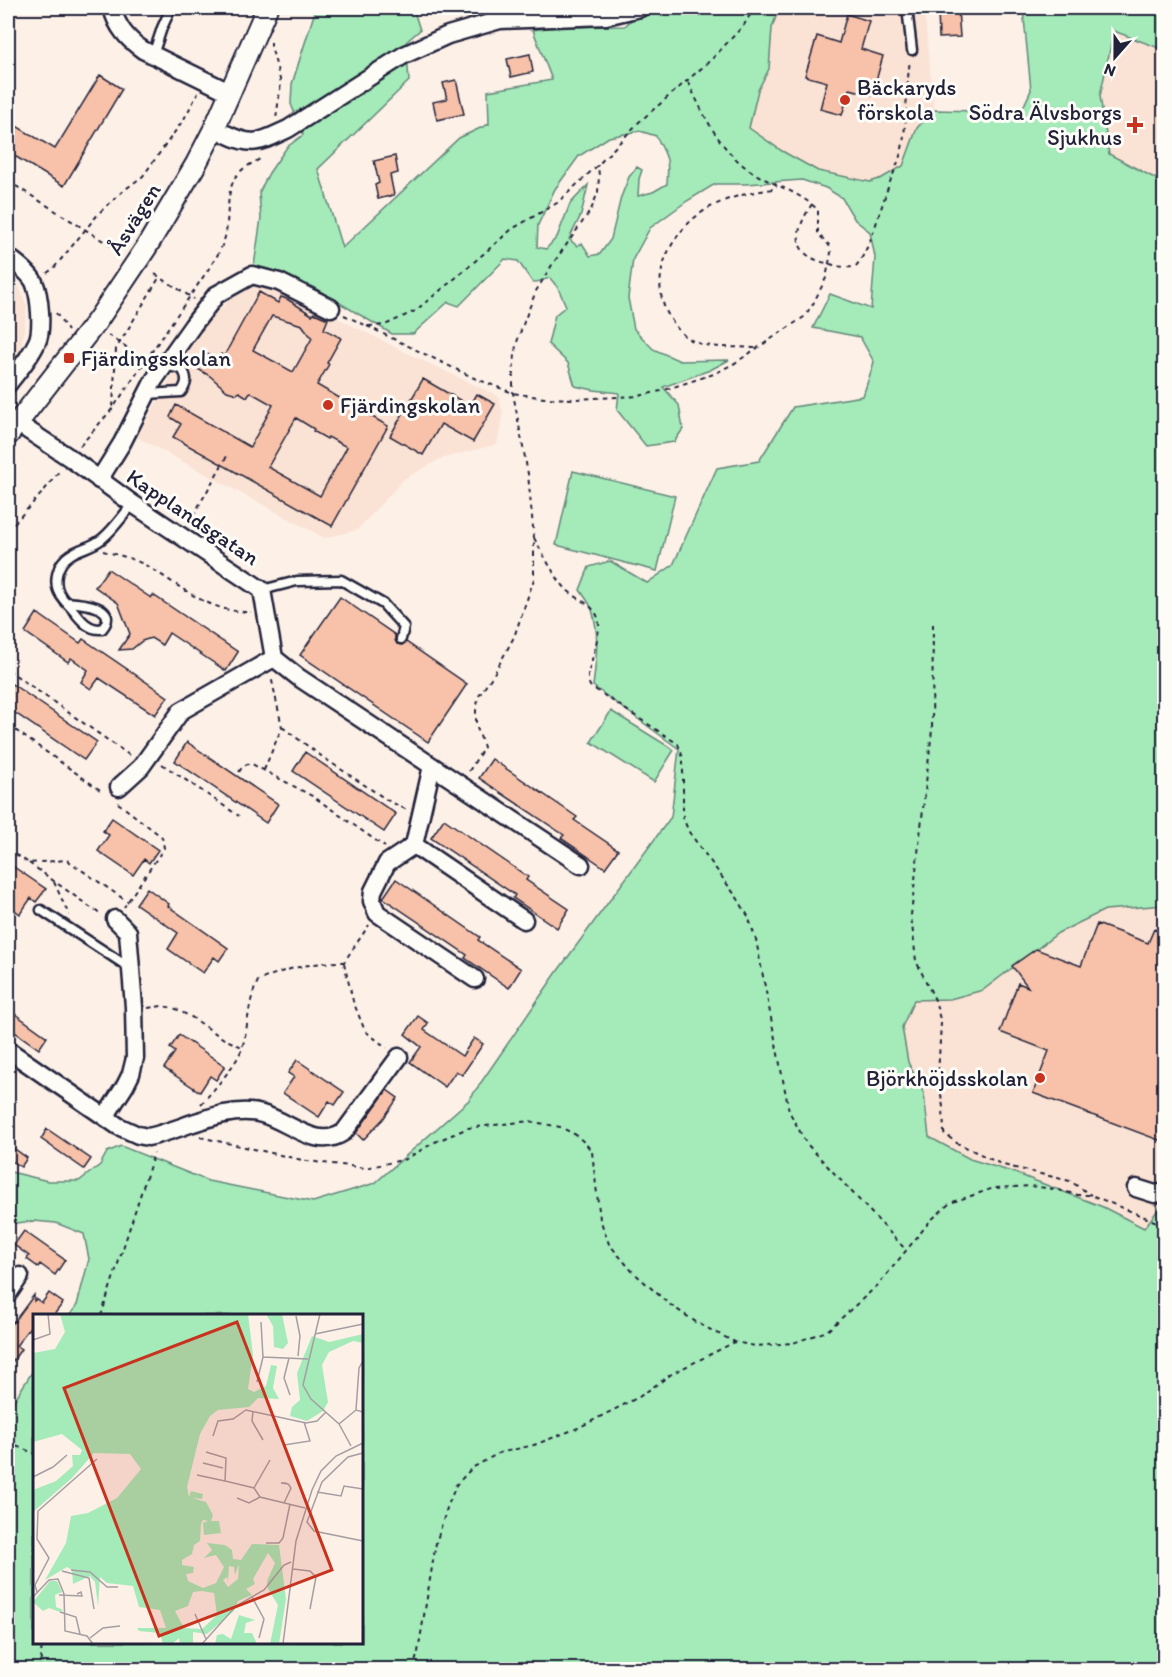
<svg xmlns="http://www.w3.org/2000/svg" width="1172" height="1677" viewBox="0 0 1172 1677" font-family="Itim,sans-serif">
<rect width="100%" height="100%" fill="#fcf0e7"/>
<filter id="ink" filterUnits="userSpaceOnUse"><feTurbulence type="fractalNoise" baseFrequency=".0167" numOctaves="2"/><feDisplacementMap in="SourceGraphic" scale="12" xChannelSelector="R" yChannelSelector="G"/><feConvolveMatrix kernelMatrix="1 2 1 2 8 2 1 2 1" color-interpolation-filters="sRGB"/></filter>
<g filter="url(#ink)">
<path fill="#fae2d4" d="M779,8H924L934,110L917,128L903,166L882,178L870,182L834,175L818,171L782,151L749,128L758,90L769,69L772,28Z
M1114,30L1164,50V183L1109,154L1100,96Z
M8,263L10,265L27,306L20,356L8,371Z
M262,282L287,293L415,357L498,396L503,413L497,444L440,459L404,479L357,530L325,538L137,437L187,349L208,320L242,289Z
M1164,905V1205L1161,1206L1144,1228L1103,1207L1015,1173L970,1159L929,1137L924,1094L908,1062L902,1027L914,1000L950,999L983,990L1058,933L1105,910Z"/>
<path fill="#a4ebb9" stroke="#63867a" stroke-width="1.5" fill-rule="evenodd" d="M316,8H413L420,30L406,42L409,81L318,169L342,248L459,138L489,124L488,91L552,80L533,30L555,27L625,26L644,8H779L772,28L769,69L758,90L749,128L782,151L818,171L870,182L882,178L903,166L917,128L934,110L1021,112L1031,90L1023,8H1157L1161,14L1164,15V50L1114,31L1100,96L1109,154L1164,183V905L1105,910L1058,933L983,990L950,999L914,1000L902,1027L908,1062L924,1094L929,1137L970,1159L1015,1173L1103,1207L1144,1228L1161,1206L1164,1205V1669H8V1410L34,1369V1642H362V1316L70,1315L77,1305L89,1259L84,1234L56,1223L34,1221L8,1224V1169L11,1172L48,1181H79L100,1165L107,1152L121,1146L208,1181L313,1202L375,1183L469,1100L557,972L671,817L679,749L593,686C596,662 600,633 592,610C590,603 584,596 580,590L589,567L610,561L647,583L673,565L717,468L759,461L793,407L863,396L874,362L860,337L813,328L830,294L871,309L875,257L870,232L855,220L842,198L826,188L802,180L746,184H715L687,201L650,228L633,259L628,298L634,329L653,349L680,361L729,360L710,370L663,387L679,405L683,429L674,442L646,446L617,410L619,393L594,390L575,386L568,363L548,344L555,315L566,306L558,288L550,278L533,283L518,261L505,259L459,306L448,302L413,334H392L313,287L276,271L254,266L261,218L259,193L269,173L287,147L303,135L291,104L292,84ZM640,131L656,136C668,158 669,159 667,184L653,192L638,196L639,179L642,170L637,167L629,177L621,197L611,239L600,254L590,256L582,243L577,246L569,239L581,215L588,185L570,204L557,237L546,249L537,247L538,225L555,189L579,156L609,137Z
M573,471L675,496L657,571L556,545Z
M611,711L674,750L654,782L591,742Z"/>
<path fill="#f7c2a9" stroke="#22223b" stroke-width="1.5" fill-rule="evenodd" d="M958,9L960,37L939,38L938,10Z
M847,14L869,21L861,49L883,56L872,95L850,89L842,115L820,109L827,82L805,76L817,36L839,43Z
M530,54L533,72L511,77L507,59Z
M100,75L122,89L64,186L8,152V121L55,149Z
M456,80L464,114L437,120L433,102L447,99L443,83Z
M395,156L398,173L390,175L394,195L378,199L375,185L379,183L374,161Z
M259,292L278,303L281,297L287,299L312,315L314,313L328,319L324,329L341,338L327,363L329,364L317,385L388,426L332,526L173,437L181,424L170,417L176,405L250,447L273,405L250,392L247,397L239,392L237,394L227,391L210,376L196,368L205,353L218,360L221,354L224,356ZM272,316L302,325L312,338L293,372L253,350ZM296,418L314,429L313,431L327,439L328,437L347,447L320,496L268,467Z
M423,379L470,406L477,394L495,404L473,442L441,424L423,455L390,436Z
M108,569L151,598L153,595L238,652L226,671L169,633L162,645L151,638L142,641L132,649L119,650L130,634L118,603L95,587Z
M340,597L395,635V640L397,644L402,645L406,642L467,684L428,742L300,655Z
M37,613L80,643L83,639L168,697L155,715L99,678L91,689L81,682L88,670L71,658L68,662L25,632Z
M12,684L97,742L84,760L8,708V691Z
M187,742L278,804L266,823L175,761Z
M305,752L396,814L384,832L293,771Z
M492,759L577,817L574,820L618,850L605,868L561,838L564,835L479,778Z
M112,818L158,850L149,863L144,859L133,875L98,851L109,835L103,831Z
M444,819L528,877L526,880L569,909L557,928L513,898L515,895L431,838Z
M8,863L46,889L36,902L31,898L20,914L8,905Z
M396,879L480,937L478,940L521,969L509,988L465,958L467,955L383,898Z
M147,888L169,904L168,906L228,948L219,961L214,957L203,973L168,949L178,933L136,904Z
M1097,924L1148,943L1154,929L1164,933V1001L1161,1010L1164,1011V1142L1033,1093L1049,1051L1000,1032L1018,983L1028,987L1012,966L1036,949L1081,966Z
M8,1009L47,1037L39,1049L8,1027Z
M418,1016L428,1023L424,1030L462,1056L474,1038L483,1044L462,1075L456,1071L445,1087L410,1062L421,1047L405,1034Z
M179,1035L225,1066L216,1080L210,1076L200,1092L164,1068L175,1052L170,1048Z
M297,1060L344,1092L335,1105L329,1101L319,1117L283,1093L294,1077L288,1073Z
M387,1090L398,1098L383,1119L363,1140L356,1133Z
M47,1129L91,1159L84,1169L41,1139Z
M8,1144L27,1158L21,1167L8,1159Z
M24,1231L65,1260L55,1275L40,1264L38,1267L27,1259L29,1256L14,1245Z
M49,1293L63,1303L53,1316H34V1331L30,1327L23,1336L16,1346L21,1349L8,1368V1329L13,1321L14,1322L34,1295V1301L36,1299L42,1303Z"/>
<g fill="none" stroke-linecap="round" stroke-linejoin="round">
<g stroke="#22223b" stroke-width="13">
<path id="service" d="M907,8L912,50
M153,55L162,28L171,8
M147,394L181,392C187,384 188,378 182,369L164,365
M262,590L297,581L341,580L383,604L404,627L401,639
M66,602C81,603 121,606 102,629C88,630 81,620 73,610C69,605 64,601 61,596C52,583 57,563 70,555C80,548 93,547 103,538C114,529 123,515 133,504
M41,910L130,968"/>
</g>
<g stroke="#22223b" stroke-width="21">
<path id="minor" d="M112,8C117,27 127,39 143,50L231,93
M226,134C254,148 262,141 288,129L404,55L448,35L500,20L606,16L640,8
M8,257C16,263 29,272 34,282C40,295 43,330 37,342C30,358 18,371 8,384
M17,423L70,458L133,504L262,590L274,658L298,677L432,766L414,845L387,863L373,891L372,901L377,913L475,979
M99,480L122,443L154,380L193,325L216,295L252,275L279,282L331,308
M432,766L581,865
M119,787L141,767L181,711L274,658
M414,845L524,920
M8,1050L118,1126L138,1135L148,1137C182,1130 227,1104 262,1114C289,1121 317,1151 344,1132L399,1057
M105,1117L125,1086L131,1074L135,1058L134,1007L128,932L115,919
M1136,1188L1155,1194L1164,1192
M8,1294L20,1276"/>
</g>
<g stroke="#22223b" stroke-width="24">
<path id="tertiary" d="M8,435L97,321L146,248L196,164L214,129L267,8"/>
</g>
<path stroke="#22223b" stroke-width="2" stroke-dasharray="4.5 4.5" stroke-linecap="butt" d="M271,42V46L281,83L276,119
M8,181L113,247
M812,204C795,230 789,254 826,263C837,266 844,268 855,267C871,250 881,205 890,182C895,169 901,157 903,143C907,116 906,88 910,60
M47,273L54,268L99,213L123,191L143,176L184,119L198,93
M155,274L194,299
M56,313L68,331
M344,315L367,326L385,325L415,311L458,276L512,229L557,203L598,165L639,122L711,60L744,25L754,8
M367,326L474,378L513,393L544,398L575,399L639,396L661,391L714,374L735,363L804,317L813,304L826,278L831,253L829,245L818,234V210C800,192 775,186 754,173C719,151 704,115 687,80
M108,335L146,360
M755,348C734,346 711,350 691,340C683,336 677,329 672,321C648,287 664,245 693,219C715,200 745,193 773,189L777,185
M113,407L116,349L159,278
M80,446L113,408L210,267C216,258 222,248 225,237C230,217 224,189 239,173C246,165 255,163 263,157
M189,523L227,456
M8,530L42,493L61,469
M534,538C544,555 553,575 567,590C578,600 598,606 599,623C600,633 591,663 588,674V681L590,686L678,744L683,758V818L689,832L738,899L748,916L756,940L789,1111L806,1143L906,1250
M103,551C118,555 133,558 147,566C181,586 209,613 251,612
M933,624L932,730L911,915L916,961L935,1000L941,1023L938,1076L943,1107L944,1133L955,1142L1003,1165L1070,1181L1091,1195
M8,670L129,755
M8,725L103,792
M282,727L324,758L387,800L407,810
M162,764L239,816
M264,770L282,727L271,676
M469,771L484,747L476,725V710L479,696L495,672L514,637L534,579V538L528,474L513,393V374L516,345L525,319L536,291L552,265L591,210L598,192L599,176L598,165
M239,772L243,766L250,763L314,797L385,847
M118,803L162,837L164,848L124,907
M8,850L29,863L67,860L128,902
M29,863L94,910L101,913
M54,882L69,915
M344,963L353,1001L365,1031L387,1048
M148,1008L162,1006L174,1008L193,1018L224,1039L242,1047
M201,1104C212,1092 238,1063 242,1048C249,1026 247,1003 258,981C286,968 314,962 344,962L369,925
M200,1137L307,1161L366,1168L406,1159L435,1142L468,1128L529,1121L560,1127L576,1135L586,1144L592,1152L600,1219L609,1244L632,1271L669,1304L699,1324L735,1342L755,1346L793,1343L827,1331L878,1285L931,1220L950,1203L994,1188L1030,1186L1054,1189L1078,1195H1091L1164,1225
M8,1253L13,1263
M101,1316L154,1153
M8,1443L34,1453
M40,1670L42,1642
M413,1670L418,1652L436,1543L447,1508L456,1485L472,1468L499,1453L534,1445L578,1428L639,1397L673,1373L735,1342"/>
<use href="#service" stroke="#fdfcf7" stroke-width="8"/>
<use href="#minor" stroke="#fdfcf7" stroke-width="16"/>
<use href="#tertiary" stroke="#fdfcf7" stroke-width="20"/>
</g>
</g>
<g fill="#c8321e" stroke="#fdfcf7" stroke-width="2">
<circle cx="845" cy="100" r="6"/>
<path d="M1132 116h6v6h6v6h-6v6h-6v-6h-6v-6h6z"/>
<rect x="63" y="352" width="12" height="12" rx="3"/>
<circle cx="328" cy="405" r="6"/>
<circle cx="1040" cy="1078" r="6"/>
</g>
<g text-anchor="middle" dominant-baseline="central" stroke-width="6" stroke-linejoin="round" paint-order="stroke">
<g font-size="22" fill="#22223b" stroke="#fdfcf7" text-anchor="start">
<text x="857" y="87">Bäckaryds<tspan x="857" dy="25">förskola</tspan></text>
<text x="1122" y="112" text-anchor="end">Södra Älvsborgs<tspan x="1122" dy="25">Sjukhus</tspan></text>
<text x="81" y="358">Fjärdingsskolan</text>
<text x="340" y="405">Fjärdingskolan</text>
<text x="1028" y="1078" text-anchor="end">Björkhöjdsskolan</text>
</g>
<g font-size="22" fill="#22223b" stroke="#fdfcf7">
<text transform="translate(134 219) rotate(-58)">Åsvägen</text>
<text transform="translate(193 517) rotate(34)">Kapplandsgatan</text>
</g>
</g>
<g transform="translate(33 1314)">
<rect width="330" height="330" fill="#fcf0e7"/>
<path d="M27,0H215L220,41L215,75L221,78L233,72L238,51L244,52L240,74L246,85L225,84L216,93L185,96L177,102L167,120L154,173L156,183L158,177L170,180L169,185L159,184L173,188L180,201L178,207H186L188,219L171,221L170,209L175,207L170,206L168,210L167,227L161,231L159,240L149,246V251L161,253L160,259L153,260L155,267L170,274L183,269L191,253L183,241L171,244L179,236L174,229L192,231L199,236L200,245L208,246L219,230L246,231L253,285L246,330H237L245,291L235,275L234,267L242,249L235,239L220,265L222,270L213,275L219,281L205,287L201,297L174,320L160,318V330H147L146,324L139,330H130L127,319L106,317L104,314H133L127,296L106,293L100,272L74,269L67,263L65,292L62,268L57,262L40,270L39,256L34,253L12,266L33,229L38,202L55,199L84,184L108,155L97,140L61,139L39,164L0,198V176L23,167L40,152L39,141H47L49,136L29,120L0,128V39L22,35L32,18ZM206,250L205,265L195,273L190,266L194,263L195,267L196,252L201,253L202,261ZM169,277L181,279L184,301L169,315L151,314L142,297L155,292L160,278ZM233,0H249L255,29L250,35L241,33L240,12ZM330,20V29L320,27L296,38L289,51L295,88L290,97L274,107L257,102L259,93L267,86L264,59L279,22L296,28ZM17,267H24L29,278L22,281L23,293L30,296L27,298L16,294L10,297L0,288ZM206,301L222,306L213,309L211,319H219L224,330H182L184,321L190,320L198,325Z" fill="#a4ebb9" fill-rule="evenodd"/>
<path fill="none" stroke="#a59ea2" stroke-width="1.5" d="M287,0L270,71L278,85L306,110L318,132M263,2L267,22L265,42M228,8L230,43L275,45M282,20L330,10M0,26L17,20L15,0M256,44L251,64L257,81M224,68L230,43M323,96L326,54L330,47M220,97L219,107L230,126M306,110L323,96L330,98M180,122L185,107L200,105L213,96L273,109L284,107L293,98M251,131L277,127L271,108M173,138L193,144L192,167L221,174L227,183L272,194M330,139L315,143L289,168L274,208L281,217L330,227M170,149L190,154M164,161L192,167M0,163L20,153L34,141M221,174L237,146M284,178L308,182L311,172L330,175M204,184L216,189L227,183M251,189L258,174L256,171L255,170L252,169H248L255,170M233,229H246L250,224L257,190M260,255L277,257L283,263L277,295M38,256L57,258L74,273H85M29,257L56,264L61,295M4,278L2,271L16,244L4,225L5,197L64,145M26,281L49,282L48,278L44,280M0,283L16,266L25,265L31,280L32,317L54,322L60,330M219,283L231,305L226,324M27,298L43,303L47,320M162,300L173,325M57,324L70,314L87,312M169,330L203,292L231,276L251,251L258,248M250,330L263,227L279,176L288,157L303,142L330,129"/>
<path fill="#c8321e" fill-opacity="0.15" stroke="#c8321e" stroke-width="3" d="M204,8L299,256L126,322L31,74Z"/>
<rect width="330" height="330" fill="none" stroke="#22223b" stroke-width="3"/>
</g>
<rect width="1172" height="1677" fill="none" stroke="#fdfcf7" stroke-width="30"/>
<rect x="15" y="15" width="1142" height="1647" fill="none" stroke="#22223b" stroke-width="2" filter="url(#ink)"/>
<g transform="translate(1115 57) rotate(201)" stroke="#fdfcf7" stroke-width="4.5" paint-order="stroke">
<path d="M0-4.5L10 22L0 15L-10 22Z" fill="#22223b"/>
<text y="-9" font-size="16" font-weight="bold" text-anchor="middle" fill="#22223b">N</text>
</g>
</svg>
